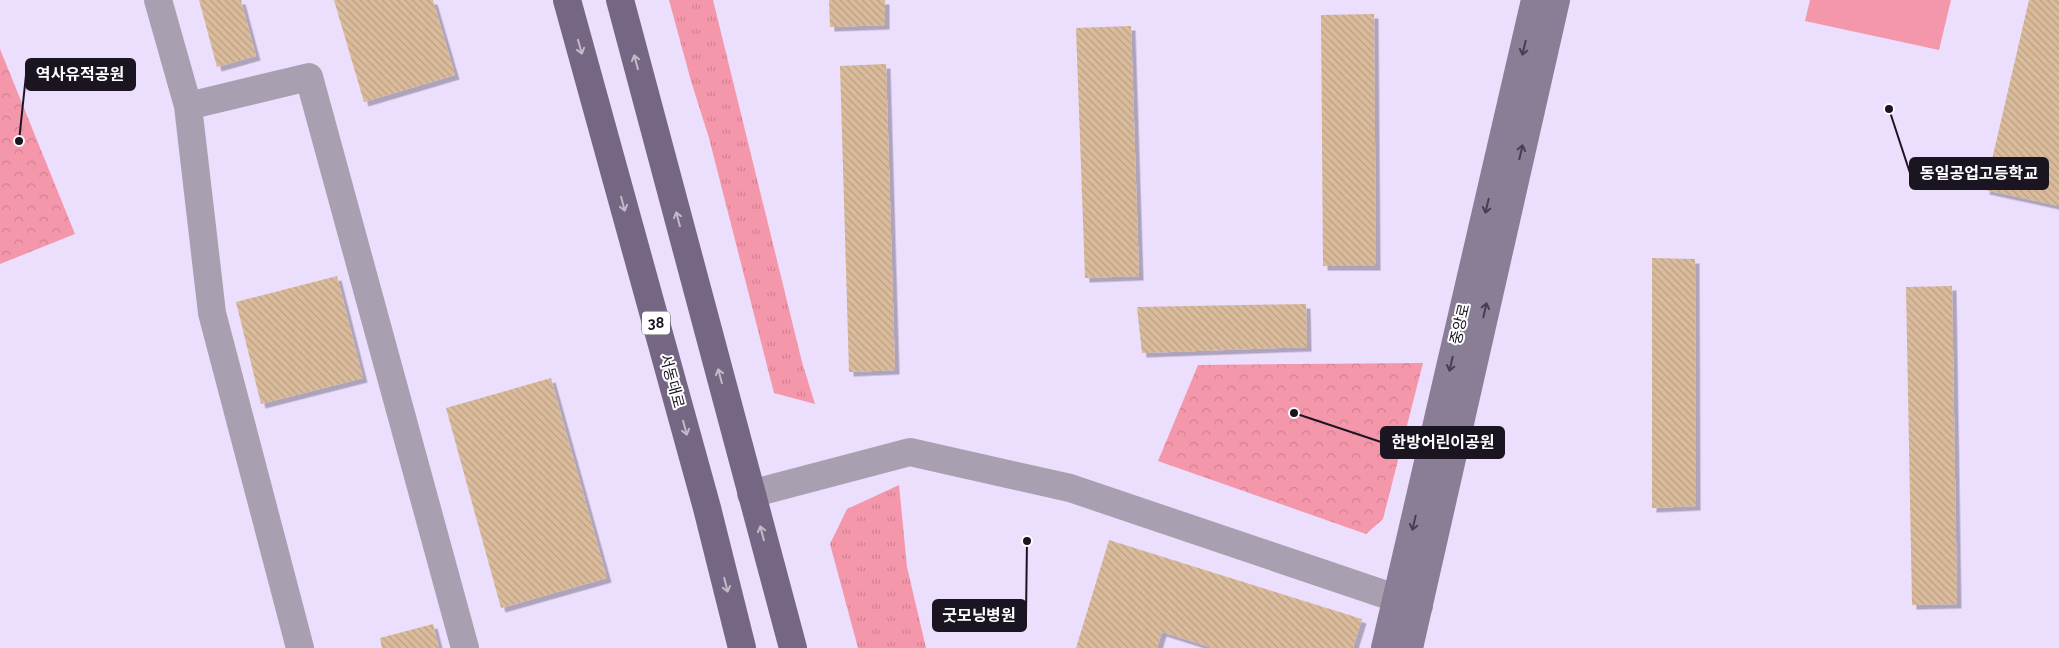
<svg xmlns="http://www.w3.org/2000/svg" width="2059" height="648" viewBox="0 0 2059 648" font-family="Raleway,'Noto Sans KR',sans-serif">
<defs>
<pattern id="grass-tufts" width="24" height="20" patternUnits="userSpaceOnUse" patternTransform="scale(1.25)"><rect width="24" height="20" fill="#f597aa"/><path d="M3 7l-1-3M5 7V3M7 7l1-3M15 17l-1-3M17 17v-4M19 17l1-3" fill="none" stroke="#d18192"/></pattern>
<pattern id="forest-crowns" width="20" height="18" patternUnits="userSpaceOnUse" patternTransform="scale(1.25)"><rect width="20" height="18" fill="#f597aa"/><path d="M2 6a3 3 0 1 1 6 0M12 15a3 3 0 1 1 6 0" fill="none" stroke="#d18192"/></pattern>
<pattern id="building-back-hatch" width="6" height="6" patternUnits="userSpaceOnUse" patternTransform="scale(1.25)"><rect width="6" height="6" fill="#dabb9b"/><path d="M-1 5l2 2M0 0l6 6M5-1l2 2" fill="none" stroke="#baa085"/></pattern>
<filter id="shadow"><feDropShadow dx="4.5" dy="4.5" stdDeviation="0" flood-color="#0004"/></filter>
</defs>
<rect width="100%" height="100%" fill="#ecdefd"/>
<path fill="url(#grass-tufts)" d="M669,0H713L802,362L815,404L774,393L709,138L691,81Z
M899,485L907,567L926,648H858L830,544L847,509Z"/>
<path fill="url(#forest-crowns)" d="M0,49L75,234L0,264Z
M1423,363L1383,519L1366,534L1158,461L1198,365Z"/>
<path fill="#f597aa" d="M1810,0H1951L1939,50L1805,21Z"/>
<path fill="url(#building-back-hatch)" filter="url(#shadow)" d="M199,0H241L256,56L217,67Z
M334,0H433L455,75L364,102Z
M829,0H885V25L830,27Z
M2029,0H2059V206L1985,190Z
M1374,14L1376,266H1323L1321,15Z
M1131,26L1139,276L1085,278L1076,28Z
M886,64L895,370L849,372L840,66Z
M1652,258L1695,259L1696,506L1652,508Z
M337,276L363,378L261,404L236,302Z
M1952,286L1957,604L1912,605L1906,287Z
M1306,304L1307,347L1142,353L1137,307Z
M551,378L607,578L501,608L446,408Z
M1109,540L1362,619L1353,648H1213L1162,632L1157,648H1076Z
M433,624L439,648H382L380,638Z"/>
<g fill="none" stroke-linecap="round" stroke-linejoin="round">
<path stroke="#a8a0b0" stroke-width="28" d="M158,0L188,106L212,313L300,648
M188,106L309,77L465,648
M751,494L910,452L1070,488L1419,606"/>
<path stroke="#8a7e96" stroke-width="28" d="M1385,648L1535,0
M1409,648L1556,0"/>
<path stroke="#756683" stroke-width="28" d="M567,0L707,508L742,648
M620,0L793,648"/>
</g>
<defs><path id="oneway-shaft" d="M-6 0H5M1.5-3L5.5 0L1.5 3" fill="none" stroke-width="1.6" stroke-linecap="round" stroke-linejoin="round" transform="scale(1.25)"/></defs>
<g stroke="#c1bac7">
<use href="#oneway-shaft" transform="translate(580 47) rotate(74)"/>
<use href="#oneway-shaft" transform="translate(636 62) rotate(-105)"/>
<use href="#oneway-shaft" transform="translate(623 204) rotate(75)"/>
<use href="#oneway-shaft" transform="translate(678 219) rotate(-105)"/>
<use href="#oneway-shaft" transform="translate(720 376) rotate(-105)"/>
<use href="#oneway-shaft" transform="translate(685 428) rotate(75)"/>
<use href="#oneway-shaft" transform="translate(762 533) rotate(-105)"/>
<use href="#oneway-shaft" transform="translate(726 585) rotate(76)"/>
</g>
<g stroke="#473e50">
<use href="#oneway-shaft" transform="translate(1524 48) rotate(103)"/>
<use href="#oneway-shaft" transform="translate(1521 152) rotate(-77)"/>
<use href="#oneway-shaft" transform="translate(1487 206) rotate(103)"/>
<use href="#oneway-shaft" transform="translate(1485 310) rotate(-77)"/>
<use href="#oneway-shaft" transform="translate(1451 364) rotate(103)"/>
<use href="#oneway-shaft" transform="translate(1414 523) rotate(103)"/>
</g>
<g text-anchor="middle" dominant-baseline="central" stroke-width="4" stroke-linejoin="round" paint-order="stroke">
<rect fill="#fff" stroke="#5f5a64" stroke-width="1" x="642" y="311.5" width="28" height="23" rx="4"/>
<g font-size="14" font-weight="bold" fill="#1b1421">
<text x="656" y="323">38</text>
</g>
<g font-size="15" fill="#1b1421" stroke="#fff">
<text transform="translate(1460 324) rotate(-77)">중앙로</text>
<text transform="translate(672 381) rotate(75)">서동대로</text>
</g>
</g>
<path fill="none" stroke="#1b1421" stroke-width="2" d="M19 141L26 75M1889 109L1910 173M1294 413L1381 442M1027 541L1026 615"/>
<g fill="#1b1421" stroke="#fff" stroke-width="2">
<circle cx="19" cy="141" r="5"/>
<circle cx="1889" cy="109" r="5"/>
<circle cx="1294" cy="413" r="5"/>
<circle cx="1027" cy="541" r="5"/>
</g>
<g fill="#1b1421" stroke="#1b1421" stroke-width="2">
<rect x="26" y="59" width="109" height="31" rx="5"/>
<rect x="1910" y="158" width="138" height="31" rx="5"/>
<rect x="1381" y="427" width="123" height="31" rx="5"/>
<rect x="933" y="600" width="93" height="31" rx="5"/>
</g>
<g font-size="16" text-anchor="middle" font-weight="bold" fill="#fff">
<text x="80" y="80">역사유적공원</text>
<text x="1979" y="179">동일공업고등학교</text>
<text x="1443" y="448">한방어린이공원</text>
<text x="979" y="621">굿모닝병원</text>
</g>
</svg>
